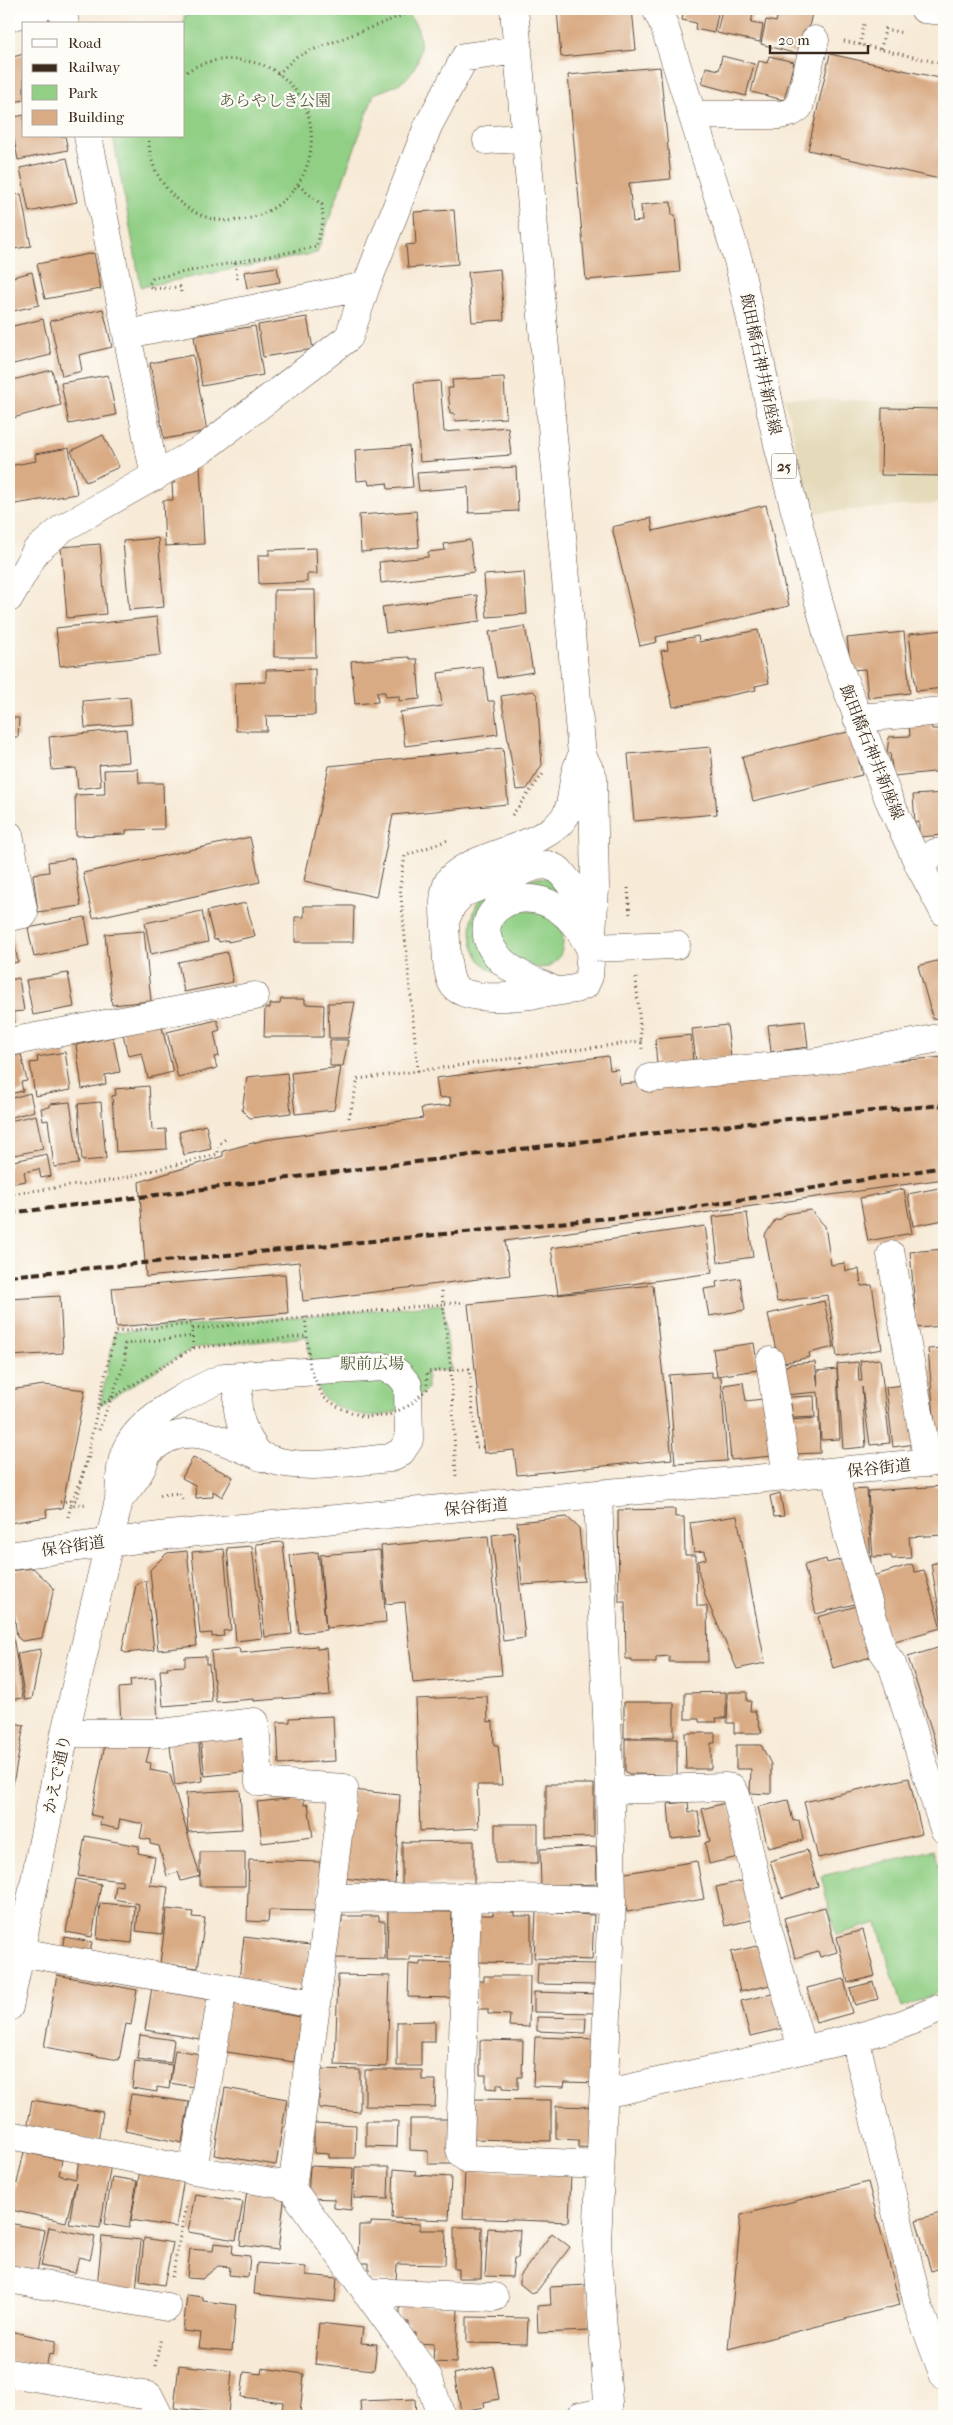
<svg xmlns="http://www.w3.org/2000/svg" width="953" height="2425" viewBox="0 0 953 2425" font-family="'IM FELL French Canon','Noto Serif JP',serif">
<rect width="100%" height="100%" fill="#fdfcf7"/>
<filter id="ink" filterUnits="userSpaceOnUse"><feTurbulence type="fractalNoise" baseFrequency=".02" numOctaves="2"/><feDisplacementMap in="SourceGraphic" scale="10" xChannelSelector="R" yChannelSelector="G"/><feConvolveMatrix kernelMatrix="1 2 1 2 8 2 1 2 1" color-interpolation-filters="sRGB"/></filter>
<filter id="wash" filterUnits="userSpaceOnUse"><feTurbulence type="fractalNoise" baseFrequency=".0096" numOctaves="4" result="noise"/><feDisplacementMap in="SourceGraphic" scale="20" xChannelSelector="R" yChannelSelector="G"/><feGaussianBlur stdDeviation="1.12" result="paint"/><feColorMatrix in="noise" values="0 0 0 0 0 0 0 0 0 0 0 0 0 0 0 0 0 1.4 0 .05"/><feComposite in="paint" operator="in"/></filter>
<g filter="url(#wash)">
<rect width="100%" height="100%" fill="#f7ead7"/>
<path fill="#e5daba" d="M784,397L944,404V503L812,513Z"/>
<path fill="#91cf85" stroke="#667c52" d="M214,9H400C427,23 426,64 403,81C395,87 383,90 374,94L317,253L141,287L113,136H184V16Z
M536,877L550,878L559,894L501,895L496,972C468,962 465,921 480,899Z
M517,909C526,911 539,911 548,915C573,926 566,975 534,967C524,965 512,955 503,950L497,923Z
M443,1304L451,1370L427,1372V1389C402,1412 382,1423 348,1411C340,1408 327,1403 322,1395C310,1376 310,1357 307,1337L193,1348L100,1405L115,1332Z
M934,1850L944,1881V1990L902,2008L877,1923L836,1935L821,1876Z"/>
<g id="blocks">
<path fill="#d9ab84" d="M565,9H632L636,50L561,57L557,10Z
M684,9H719L714,33L695,29L696,23L682,20Z
M722,9H754L751,23L763,25L760,42L717,33Z
M789,9L812,13L806,41L800,55L761,44L766,20L776,22L779,10L788,12Z
M24,54V100L9,103V58Z
M830,54L944,79V180L808,150Z
M722,56L754,64L746,96L702,84L706,67L719,70Z
M769,56L794,62L784,100L751,92L759,61L767,63Z
M660,67L671,179L629,183L633,222L642,221L641,205L671,202L672,215H675L680,272L586,280L568,75Z
M24,115V136H65L68,150L18,160L10,118Z
M67,158L77,202L29,212L20,168Z
M21,194L31,246L9,250V196Z
M454,210L458,264L408,268L406,245L416,244L414,212Z
M94,253L101,289L45,299L37,264Z
M277,267L280,282L247,288L244,272Z
M500,269L504,320L472,322L468,272Z
M32,272L39,305L9,312V278Z
M103,309L112,347L79,355L82,371L62,376L50,321Z
M307,317L313,349L263,357L258,325Z
M43,319L51,355L9,365V327Z
M255,326L263,375L202,386L194,336Z
M193,355L207,431L164,439L150,363Z
M52,370L61,405L9,419V381Z
M108,375L116,415L69,424L61,383Z
M504,377L506,418L455,421L454,413H450L448,388H453L452,380Z
M440,381L444,432L508,427L511,455L420,462L414,383Z
M882,408L944,409V476L881,475Z
M103,435L119,467L86,482L71,451Z
M409,446L413,487L388,489L387,483L369,485L368,480L357,481L355,450Z
M69,448L77,494L9,505V466L36,461L35,454Z
M200,465L204,544L165,546L163,500H173L172,483H175L174,477Z
M516,467L518,511L469,513L468,487L419,491L417,473Z
M766,505L789,606L656,637L657,642L640,646L612,527L651,518L653,531Z
M416,511L419,547L361,552L359,515Z
M158,538L164,607L129,610L123,541Z
M470,540L474,572L381,583L379,562L428,557V552L445,550L444,544Z
M100,544L106,614L67,618L61,547Z
M316,548L317,574H307V582L259,584L258,555H269V550Z
M524,572L527,614L487,617L484,575Z
M274,590H315L316,657H274Z
M477,595L480,621L386,633L382,607Z
M157,617L161,655L60,666L56,628Z
M525,626L533,672L497,678L489,632Z
M758,630L769,683L755,686L756,690L673,707L661,651L668,650L667,642L698,636L699,642Z
M944,630V688L916,691L909,634Z
M904,632L910,693L868,698L865,669L851,670L847,638Z
M409,657L410,659H417L420,699L399,701V696L385,697V692H377L378,702L355,704L351,661Z
M483,667L488,701H494L498,734L405,746L400,712L442,706L438,673Z
M315,669V715L266,716L267,731H236L235,683L266,682V670Z
M533,691L537,695L542,765L527,789L516,790L501,696Z
M130,697L132,724L85,728L83,701Z
M9,718H19L18,737H9Z
M931,723L932,729H941L942,748H944V771L893,776L890,753H887L889,737L910,736L909,725Z
M126,729L129,762L99,765L101,786L78,789L76,768L52,770L49,737Z
M852,731L862,775L753,801L742,757Z
M711,747L717,814L634,821L628,754Z
M503,748L508,804L393,815L376,897L304,881L329,766Z
M138,769L139,783H163L164,829L126,830V834L76,836L75,795L105,794L104,770Z
M944,793V835L919,837V822L915,823L913,795Z
M250,837L260,882L93,918L83,873Z
M74,858L81,906L38,912L33,874L49,872L48,862Z
M246,903L255,936L228,942V940L219,942L218,939L214,940L207,911Z
M304,906H354L353,942H295V917H304Z
M202,911L208,942L151,954L145,923Z
M85,917L90,945L34,957L28,928Z
M9,931H12L18,962L9,964Z
M144,931L151,1001L112,1005L105,934Z
M227,952L233,982L184,992L178,962Z
M944,959V1016L933,1019L918,966Z
M68,973L74,1007L33,1015L26,980Z
M19,978L24,1011L13,1012L15,1022L9,1023V980Z
M281,999H305V1004L324,1005L323,1037H264L265,1008H270V1004H280Z
M355,1002L348,1038H329L328,1003Z
M160,1019L173,1072L148,1078L142,1053L128,1056L122,1029Z
M217,1020L220,1030L214,1032L219,1056L214,1057L217,1068L178,1078L167,1032Z
M805,1021L808,1047L771,1052L768,1025Z
M727,1025L731,1057L696,1061L692,1029Z
M691,1035L693,1062L657,1065L655,1039Z
M113,1037L120,1072L105,1075L106,1084L82,1089L76,1045Z
M330,1040H348L343,1066H330Z
M65,1052L71,1090L35,1096L30,1063L38,1062L37,1057Z
M21,1054L27,1081L21,1082L23,1091L9,1094V1057Z
M608,1056L610,1070L618,1069L620,1084L944,1057V1179L505,1241L510,1275L303,1301L299,1262L146,1277L139,1182L223,1156V1151L264,1140L423,1118L421,1108L451,1105L450,1097L439,1098L436,1078Z
M341,1067L334,1110L295,1114L291,1073Z
M287,1073L291,1113L250,1118L242,1110L247,1077Z
M149,1086L152,1130L166,1129L167,1149L116,1152L112,1096L116,1095L115,1089Z
M30,1093L34,1111L9,1118V1099Z
M70,1102L79,1164L54,1167L48,1120L43,1121L41,1108L50,1107V1104Z
M101,1102L106,1159L82,1161L78,1104Z
M36,1115L43,1149L9,1156V1121Z
M206,1125L211,1149L184,1155L179,1132Z
M47,1154L51,1176L41,1178L39,1169L24,1172L26,1181L9,1184V1162Z
M944,1187V1220L913,1226L908,1194Z
M904,1189L912,1233L868,1241L860,1198Z
M810,1210L825,1226L831,1265L845,1263L846,1271L859,1269L861,1286L872,1285L882,1349L837,1357L828,1295L777,1302L765,1235L775,1220L781,1219L786,1214Z
M747,1213L753,1257L718,1262L713,1217Z
M705,1226L712,1273L558,1294L551,1248Z
M944,1249V1326L917,1328L910,1252Z
M285,1274L288,1313L116,1327L112,1288Z
M740,1278L745,1310L709,1316L704,1289L717,1287L716,1282Z
M653,1285L672,1459L517,1475L514,1450L484,1453L468,1304Z
M60,1296L63,1353L9,1356V1299Z
M824,1301L834,1347L809,1353L810,1357L779,1364L768,1314Z
M754,1343L758,1370L717,1376L713,1349Z
M944,1348V1438H936L928,1349Z
M880,1359L890,1443L870,1445L862,1387L866,1447L843,1449L837,1364L858,1362L859,1381H862L860,1361Z
M815,1362L818,1387L817,1371L837,1369L840,1439L821,1440L818,1392L784,1395L782,1368L790,1364Z
M712,1372V1377H721L727,1461L675,1464L669,1375Z
M743,1382L746,1401L763,1399L772,1456L731,1460L724,1385Z
M44,1385L85,1390L62,1508L46,1510L47,1517L9,1523V1390Z
M905,1385L916,1444L893,1447L886,1387Z
M814,1396L815,1417L793,1418L790,1397Z
M819,1418L820,1453L794,1454L789,1420Z
M193,1457L233,1477L222,1497L213,1491V1497L196,1498L195,1485L182,1478Z
M944,1486V1535L909,1537L911,1558L892,1559L891,1556L873,1557L868,1491Z
M867,1489L871,1564L867,1565L851,1490Z
M780,1493L784,1516L774,1517L770,1496Z
M675,1509V1517H684L685,1555H696L697,1606H707L708,1662H669V1656L656,1657V1662H632V1659H626L625,1602H619L618,1510Z
M737,1516L765,1663L737,1669L706,1598L699,1574L698,1561L706,1559L705,1551L694,1552L690,1523Z
M567,1517L579,1528L584,1581L522,1585L517,1522Z
M514,1532L525,1638L503,1641L492,1535Z
M488,1536L502,1675L413,1683L405,1602L386,1604L381,1546Z
M283,1542L292,1634L265,1637L256,1544Z
M252,1546L262,1638L236,1641L227,1548Z
M224,1549L231,1630L223,1631L224,1636L212,1637V1633L200,1634L192,1552Z
M380,1550L386,1622L326,1628L320,1555Z
M187,1551L197,1646L158,1650L150,1570L167,1553Z
M318,1552L326,1630L299,1633L290,1555Z
M848,1558L862,1602L816,1614L804,1565L826,1559L827,1563Z
M944,1561V1625H942L931,1564Z
M912,1564L915,1572L924,1570L941,1628L888,1643L869,1577Z
M33,1568L54,1588L42,1638L22,1641L17,1637L9,1571Z
M146,1581L154,1650L125,1653L122,1650L136,1585L140,1582Z
M860,1605L874,1656L833,1668L818,1617Z
M9,1611L23,1698L9,1700Z
M317,1646V1649L326,1648L330,1695L254,1701V1699L216,1702L211,1651L239,1648L240,1653Z
M944,1646V1769L908,1657Z
M41,1649L32,1699L25,1700L17,1653Z
M206,1656V1664H209L212,1702L163,1706L160,1670H168L167,1667L185,1666V1657Z
M155,1678L158,1720L121,1723L119,1688L131,1687L130,1680Z
M726,1692V1718H716L717,1722H699V1719H685V1693Z
M728,1692H747V1701H751L750,1711H755L762,1733H734V1723H727Z
M487,1696L488,1722L493,1721L494,1745H498L502,1785H477L479,1828L420,1831L416,1699Z
M624,1702H674V1737L624,1738Z
M333,1716L335,1761L279,1764L277,1722H290V1718Z
M9,1722L24,1725L10,1800H9Z
M247,1732L252,1771L205,1776L200,1738Z
M685,1733H715V1743H711V1769H686Z
M198,1736L203,1781L175,1785L169,1739Z
M625,1739H677V1775L629,1774L625,1771Z
M105,1744L150,1746L146,1762L151,1763L150,1770L170,1774L200,1876L181,1881L178,1872L167,1876L159,1846L150,1844V1840L140,1838L143,1824L120,1819L118,1829L100,1825L101,1817L91,1815Z
M736,1745H761L771,1764V1794L750,1793L751,1769H736Z
M909,1778L922,1834L818,1858L804,1802Z
M546,1784H594V1837L546,1838Z
M240,1790L242,1829L188,1832L186,1793Z
M353,1790L400,1795L395,1884L343,1878Z
M304,1797V1805L308,1804L313,1837L262,1843L257,1802Z
M788,1800L793,1821L799,1820L803,1840L768,1848L758,1807Z
M688,1802L689,1812L698,1811L701,1836L671,1839L668,1804Z
M729,1802L742,1856L709,1864L705,1843L710,1841L702,1809Z
M495,1824H538V1863H495Z
M85,1836L139,1846L138,1853L155,1857L150,1885L168,1887L162,1934L136,1931L139,1904L114,1899L116,1885L122,1886V1881L78,1876Z
M474,1841V1884H402V1842Z
M596,1847L597,1884L541,1886L540,1849Z
M807,1850L818,1886L782,1898L770,1861Z
M200,1852H245V1886H200Z
M249,1860L320,1862L319,1911L269,1910L268,1922L247,1921Z
M697,1861L704,1899L627,1912L620,1874Z
M76,1879L101,1884L92,1937L66,1932Z
M746,1880L756,1919L725,1926L716,1887Z
M100,1903L135,1906L132,1943L97,1939Z
M825,1907L837,1952L820,1957L818,1951L795,1958L784,1918Z
M167,1909L193,1912L192,1917L205,1918L198,1968L160,1963Z
M388,1911L452,1912L451,1958L410,1957V1961H387Z
M493,1911L514,1912V1916H531V1963L476,1962V1915H493Z
M536,1912L594,1915L592,1960L534,1958Z
M342,1916H379V1921H385V1959L336,1958V1922H342Z
M863,1930L875,1976L848,1983L837,1937Z
M64,1937L92,1942L90,1952L62,1951Z
M244,1937L310,1945L305,1987L239,1979Z
M761,1945L770,1985L740,1992L731,1952Z
M420,1962L459,1963L458,1998L408,1997L409,1964L420,1965Z
M538,1963L598,1964V1985L537,1984Z
M57,1975L137,1990L131,2025L126,2024L119,2060L44,2047Z
M338,1975L390,1976L387,2067L335,2065Z
M484,1976H530L529,2027L509,2026L510,2015L488,2014V2009H477V1981H484Z
M844,1979L852,2013L816,2023L807,1988Z
M873,1982L878,1999L855,2005L850,1988Z
M152,1987L214,1997L206,2040L145,2030Z
M534,1992L600,1994V2013L534,2012Z
M776,1993L784,2028L750,2036L741,2001Z
M228,2000L253,2003L252,2009L301,2017L294,2062L220,2051Z
M537,2017L586,2018L585,2033L537,2031Z
M435,2021V2042H421V2066H397V2022Z
M140,2035L174,2040L171,2063L137,2059Z
M535,2037L596,2039L599,2083L565,2082L564,2087L533,2086Z
M480,2040L523,2041L522,2077H518V2089L503,2088V2084H497V2089L486,2088V2075H480Z
M175,2050L201,2054L200,2088L170,2083Z
M135,2061L172,2065L169,2089L157,2087V2092L132,2088Z
M319,2069L360,2070V2112L319,2108Z
M365,2070H422V2080H436L435,2107L365,2106Z
M225,2088L287,2099L276,2165L214,2155Z
M131,2094L189,2102L182,2143L125,2131Z
M474,2099L551,2100V2141L473,2139Z
M32,2100L103,2112L98,2141L27,2129Z
M556,2106L596,2107V2148L579,2147V2140L556,2139Z
M410,2119H452V2164H428V2151L410,2150Z
M366,2121H398L397,2147L366,2146Z
M314,2123L356,2125L355,2158H329V2154L314,2153Z
M24,2152L62,2160L59,2175L76,2179L79,2159L111,2164L100,2228L69,2224L76,2182L66,2222L11,2210Z
M310,2166L353,2168L351,2210L334,2208V2199L308,2198Z
M355,2167H389L388,2199L354,2198Z
M394,2169L416,2171L415,2175L451,2177L449,2220L392,2218Z
M465,2170L571,2175L569,2222L463,2218Z
M140,2171L184,2178L176,2227L131,2220Z
M112,2177L137,2181L129,2228L104,2224Z
M868,2182L900,2305L728,2349L741,2215Z
M247,2189L285,2194L278,2250L240,2245Z
M195,2194L243,2202L236,2240L188,2232Z
M944,2212V2267L931,2271L916,2220Z
M371,2222L420,2224V2230H446L445,2265L397,2264L396,2281H369V2263H358L359,2225H371Z
M9,2223L45,2230L36,2277L9,2272Z
M49,2227L95,2237L90,2260L79,2257L75,2273L41,2266Z
M454,2227H482L481,2278H458V2269H454Z
M488,2228L520,2230L518,2258H514L512,2277L485,2276Z
M552,2233L570,2247L537,2291L531,2293L520,2284V2276Z
M102,2236L141,2240L136,2291L97,2287Z
M144,2238L173,2243L164,2285L140,2281Z
M214,2243L233,2245L232,2254L250,2256L248,2277L229,2275L230,2267L218,2266L202,2279L187,2278L190,2249L213,2251Z
M257,2263L306,2267V2275L337,2278L335,2302L254,2294Z
M587,2285L590,2331L538,2333L537,2306L551,2305L550,2287Z
M187,2295L203,2297V2301L236,2305L232,2351L199,2348L201,2333L183,2331Z
M400,2304L458,2309L456,2363L433,2362L434,2344L416,2343V2333H408L409,2322H400Z
M467,2317L528,2318L527,2344L467,2343Z
M319,2323L363,2328L361,2343L377,2344L374,2370L315,2364Z
M9,2331L56,2341L53,2355L49,2354L46,2368L9,2360Z
M179,2365L232,2371L228,2414L174,2408Z
M493,2366L499,2399L484,2402L485,2407L461,2411L454,2374Z
M262,2368L304,2374L300,2414L282,2412L283,2402L241,2397L244,2372L261,2374Z
M415,2399L416,2416H361L360,2401Z"/>
</g>
</g>
<g filter="url(#ink)">
<use href="#blocks" fill-opacity="0" stroke="#57473a" stroke-width="1"/>
<g fill="none" stroke-linecap="round" stroke-linejoin="round">
<g stroke="#57473a" stroke-width="29">
<path id="minor" d="M62,9L65,24
M514,9L582,755L593,777L595,889L589,976L585,985L575,989C551,992 464,1009 452,983C445,967 447,944 445,927C444,913 441,886 453,876C480,852 551,846 567,813C572,803 572,791 574,780C575,771 579,763 582,755
M924,9L944,11
M9,17L39,9
M693,115H780L792,112L799,107L815,40
M88,136L155,477
M487,140L526,138
M128,334L366,286
M9,598L36,551L63,528L204,448L349,337L366,286L428,126L465,57L518,50
M857,718L944,711
M9,835L24,914L9,917
M919,865L935,853L944,852
M445,921L452,905L463,893L536,866L548,865L559,870L593,912
M556,991C537,982 517,975 502,961C455,914 526,874 568,917C578,926 584,937 590,948L676,945
M9,1042L255,996
M650,1078L817,1062L944,1037
M891,1255L928,1463
M770,1361L787,1477
M250,1374C247,1378 241,1382 240,1386C232,1412 245,1438 261,1457
M835,1472L848,1536L883,1651L892,1664L944,1829
M598,1495L610,1790L612,1900L597,2243L609,2416
M65,1733H161L255,1722L259,1782L344,1788L330,1898
M610,1790L726,1787L732,1788L736,1795L767,1926L802,2049
M467,1897L460,2149L462,2155L468,2159L599,2165
M20,1952L315,2004
M9,2007L65,1733L119,1500C120,1482 119,1460 129,1444C146,1415 194,1390 225,1377L383,1367L398,1373L408,1385L409,1440L401,1452L390,1458C355,1461 310,1470 276,1461C233,1450 189,1411 149,1452C145,1456 144,1464 141,1469C136,1480 126,1490 119,1500
M855,2038L919,2309L944,2376
M604,2094L855,2038L903,2024L944,2007
M9,2135L193,2170L279,2184L292,2189L428,2377L441,2416
M193,2170L223,1988
M292,2189L330,1898L467,1897L612,1900
M9,2279L167,2307
M366,2292L494,2297
M9,2373L149,2396L159,2416
M580,2416L608,2410"/>
</g>
<g stroke="#57473a" stroke-width="29">
<path id="major" d="M656,9L664,25L738,260L779,449L829,641L889,800L919,865L944,912
M9,1556L168,1535L944,1461"/>
</g>
<path stroke="#57473a" stroke-width="3" stroke-dasharray="1 4" stroke-linecap="butt" d="M844,41L944,64
M860,45L864,24
M881,49L885,29L903,33
M278,74L297,56L419,9
M149,136C148,153 154,172 165,186C219,260 329,206 309,118C304,96 284,73 263,65C237,57 206,56 184,74
M235,263L238,282
M181,292L180,287L152,289L149,284L153,278L316,247L323,221L322,205L298,185
M512,815L543,774
M628,888L630,917
M636,978L642,1049
M521,1057L522,1067
M418,1071L400,886L405,856L448,840
M349,1118L358,1079L642,1041
M9,1194L115,1180L218,1154V1145L228,1137
M442,1291L443,1304L465,1302
M193,1348L192,1329L443,1304L451,1370L469,1369L476,1447H485
M451,1370L456,1477
M99,1430L125,1362V1344L193,1336
M160,1495L179,1493L184,1502
M71,1505L91,1452
M68,1517L71,1505L87,1504
M172,2277L187,2200
M155,2366L161,2338"/>
<use href="#minor" stroke="#fff" stroke-width="28"/>
<use href="#major" stroke="#fff" stroke-width="28"/>
<path stroke="#3b2a1e" stroke-width="4" stroke-dasharray="8 4" stroke-linecap="butt" d="M9,1213C320,1176 631,1130 944,1105
M9,1276L652,1214L944,1167"/>
<path stroke="#57473a" stroke-width="3" stroke-dasharray="1 4" stroke-linecap="butt" d="M305,1317L310,1368L323,1397L340,1408L364,1417L387,1416L410,1405L427,1389V1372L451,1370
M100,1405L193,1348L307,1336
M60,1502L77,1500L115,1332L192,1324V1329"/>
</g>
</g>
<g text-anchor="middle" dominant-baseline="central" stroke-width="4.5" stroke-linejoin="round" paint-order="stroke">
<rect fill="#fdfcf7" stroke="#75695f" stroke-width="1" x="771.5" y="453.5" width="25" height="25" rx="4"/>
<g font-size="15" font-weight="bold" fill="#3b2a1e">
<text x="784" y="466">25</text>
</g>
<g font-size="16" fill="#555c3d" stroke="#fdfcf7">
<text x="275" y="100">あらやしき公園</text>
<text x="372" y="1363">駅前広場</text>
</g>
<g font-size="16" fill="#3b2a1e" stroke="#fdfcf7">
<text transform="translate(761 364) rotate(78)">飯田橋石神井新座線</text>
<text transform="translate(872 752) rotate(68)">飯田橋石神井新座線</text>
<text transform="translate(879 1468) rotate(-6)">保谷街道</text>
<text transform="translate(476 1507) rotate(-5)">保谷街道</text>
<text transform="translate(73 1546) rotate(-8)">保谷街道</text>
<text transform="translate(57 1774) rotate(-78)">かえで通り</text>
</g>
</g>
<rect width="953" height="2425" fill="none" stroke="#fdfcf7" stroke-width="30"/>
<rect x="22" y="22" width="162" height="115" fill="#fdfcf7" stroke="#afa8a0"/>
<rect x="32" y="39" width="25" height="8" fill="#ffffff" stroke="#afa8a0"/>
<text x="68" y="48" font-size="15" fill="#3b2a1e">Road</text>
<rect x="32" y="64" width="25" height="8" fill="#3b2a1e" stroke="#afa8a0"/>
<text x="68" y="72" font-size="15" fill="#3b2a1e">Railway</text>
<rect x="32" y="85" width="25" height="15" fill="#91cf85" stroke="#afa8a0"/>
<text x="68" y="98" font-size="15" fill="#3b2a1e">Park</text>
<rect x="32" y="110" width="25" height="15" fill="#d9ab84" stroke="#afa8a0"/>
<text x="68" y="122" font-size="15" fill="#3b2a1e">Building</text>
<path d="M770 45v8h98v-8" fill="none" stroke="#3b2a1e" stroke-width="2.5"/>
<text x="778" y="45" font-size="15" fill="#3b2a1e" stroke="#fdfcf7" stroke-width="4" paint-order="stroke">20 m</text>
</svg>
